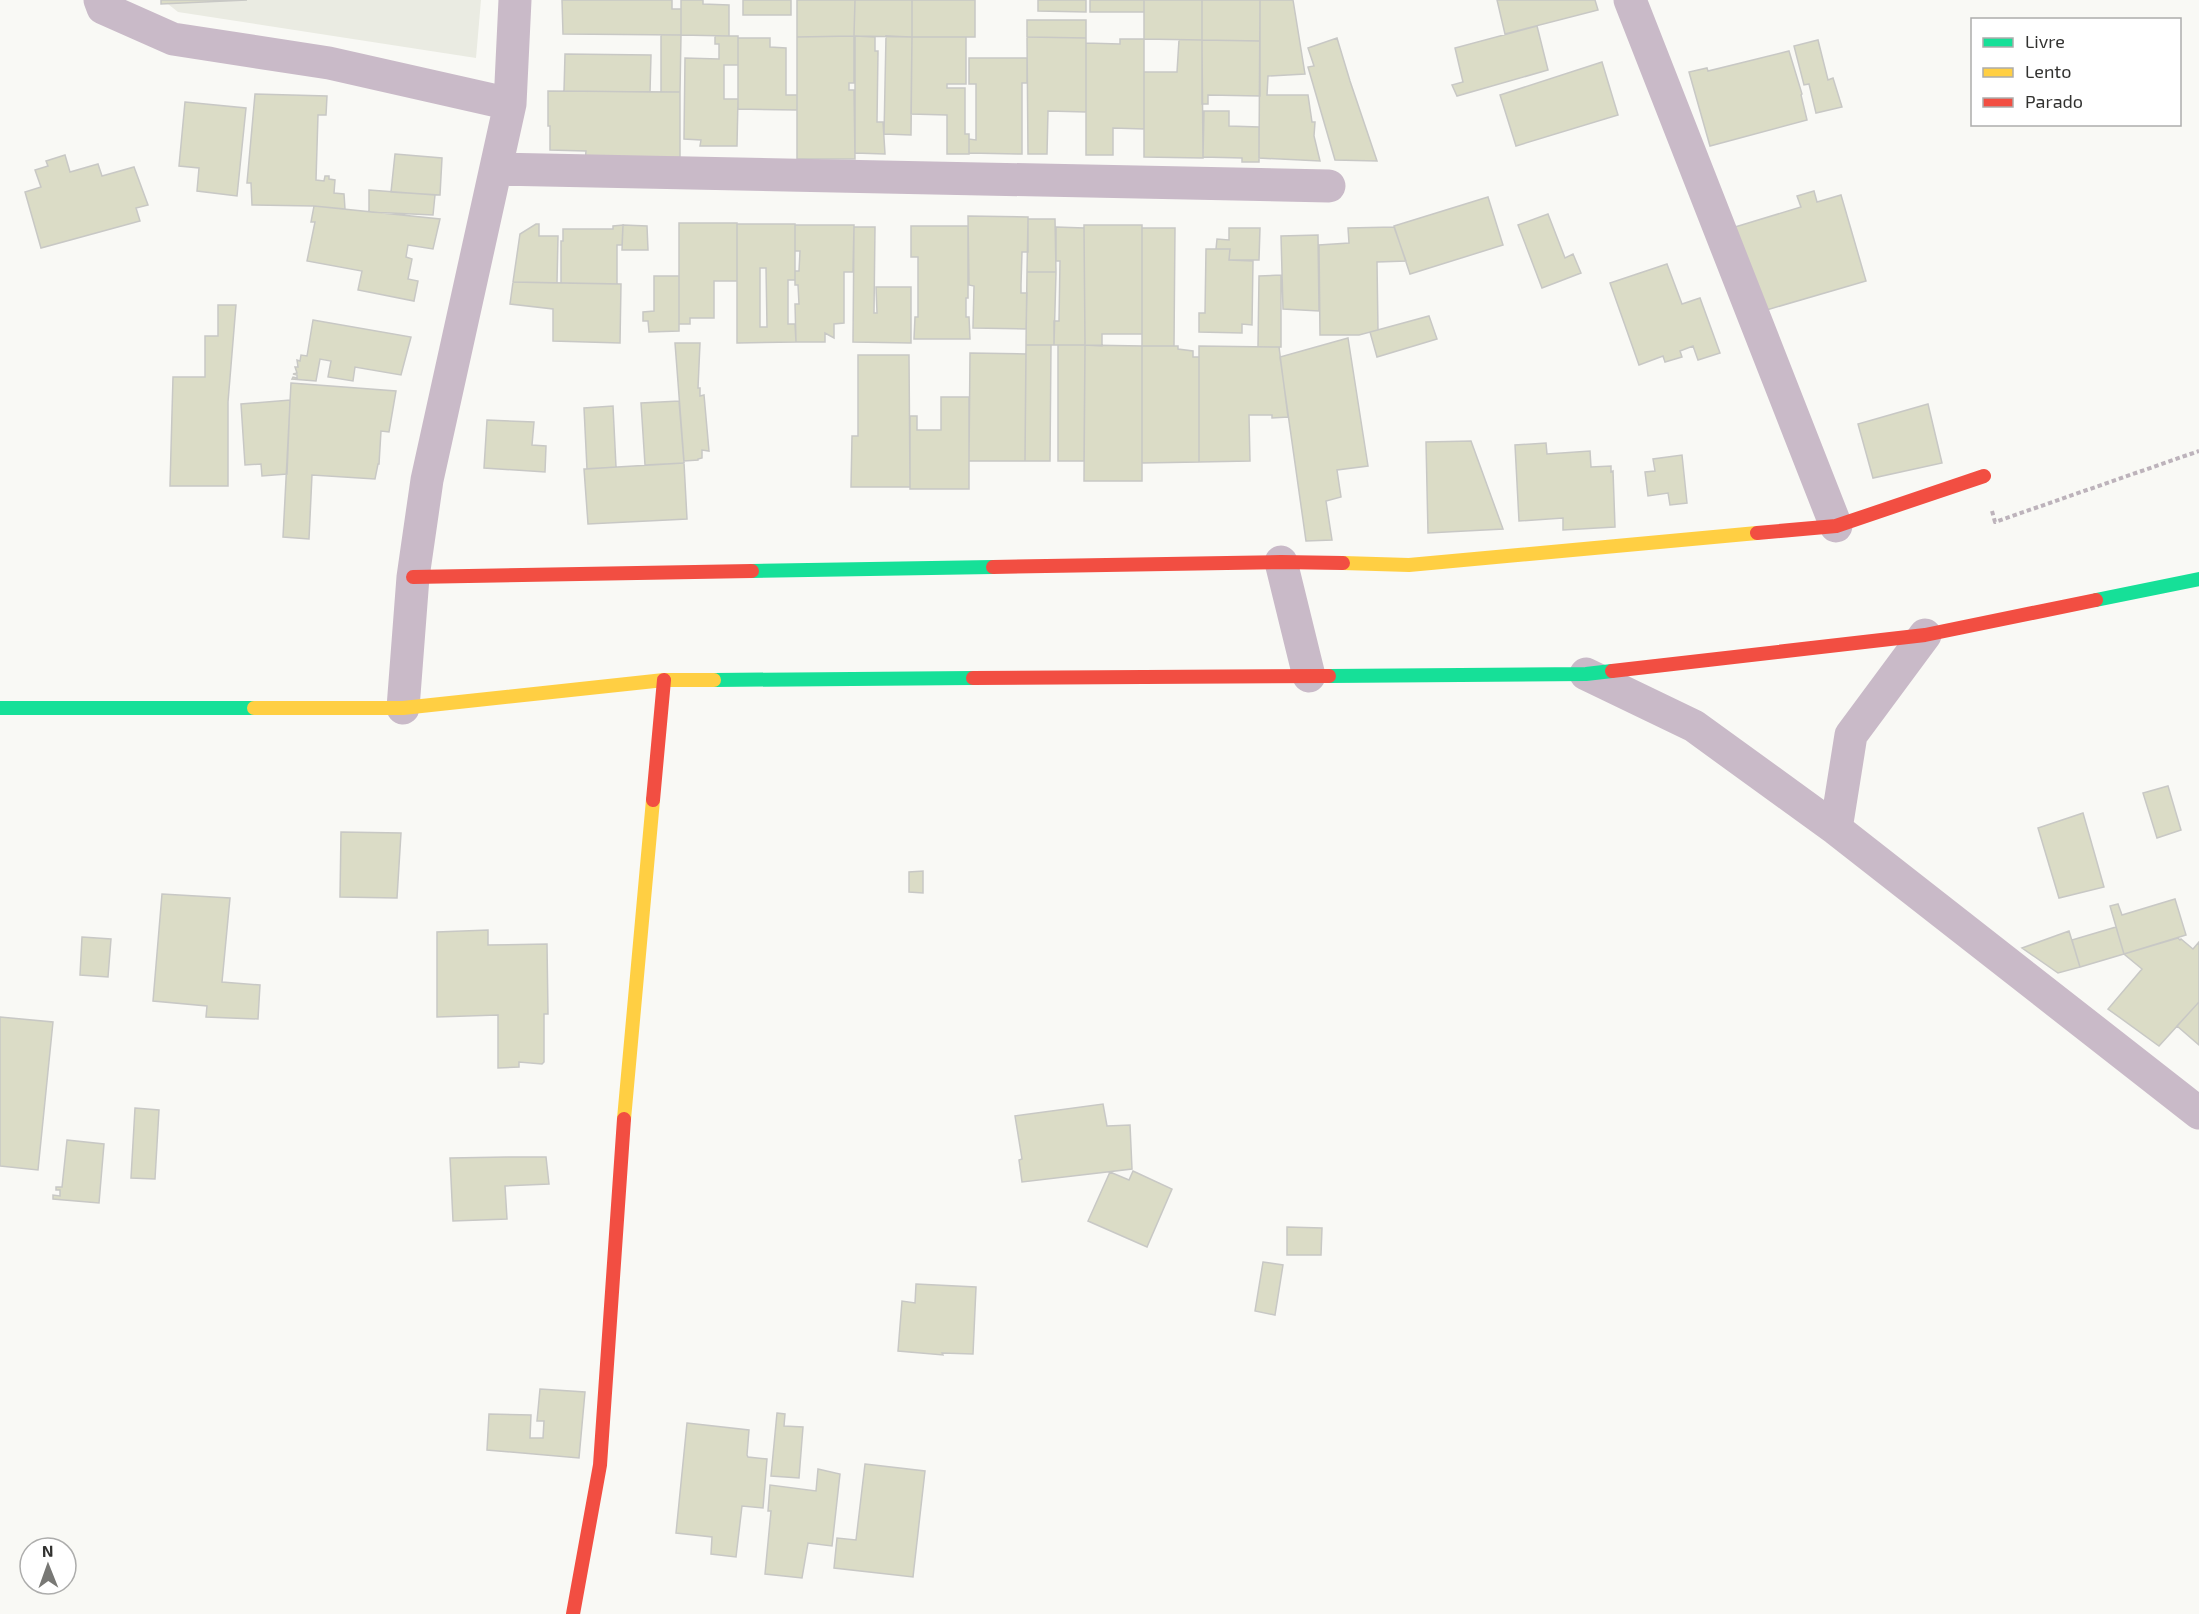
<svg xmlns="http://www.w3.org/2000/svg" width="2199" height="1614" viewBox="0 0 2199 1614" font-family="'Exo 2',sans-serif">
<rect width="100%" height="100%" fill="#f9f9f5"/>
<path fill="#eaebe2" d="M163,0H481L476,58L178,12Z"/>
<path fill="#dbdcc6" stroke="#c8c8c5" stroke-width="1.5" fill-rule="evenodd" d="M161,0H247L161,4Z
M562,0H672V9H681V35L563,34Z
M681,0H703V4L729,5V36L681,35Z
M743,0H791V15H743Z
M797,0H855L854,36L797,37Z
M855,0H912V37L854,36Z
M912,0H975V37H912Z
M1038,0H1086V12L1038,11Z
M1090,0H1144V12H1090Z
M1144,0H1202V40L1144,39Z
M1202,0H1260V41L1202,40Z
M1260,0H1293L1305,74L1268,76L1267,95H1308L1312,122H1315L1314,136L1320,161L1259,158Z
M1497,0H1595L1598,10L1505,34Z
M1027,20H1086V38L1027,37Z
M1537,26L1548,70L1457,96L1452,85L1463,82L1455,48Z
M661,35H681L680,92H661Z
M715,36H738V65H724V99H738L737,146H700L701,140L684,139L685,58L719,59V44H715Z
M854,36V83H849V90H854L855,159H797V37Z
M855,36L875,37V51H878L877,122H883L885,154L855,153Z
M886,36L912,37L911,135L884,134Z
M912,37H966V84H947V88H965V134H969V154H947V115L911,114Z
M1027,37L1086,38V112L1048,111L1047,154H1028Z
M738,38H770V47L786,48V95H797V110L738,109Z
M1337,38L1350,81L1377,161L1335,160L1308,67L1314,66L1308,48Z
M1120,39H1144V129L1113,128V155H1086V43L1120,44Z
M1179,40H1202L1203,158L1144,157V72H1177Z
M1202,40L1260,41V96L1208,95V104H1202Z
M1818,40L1828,80L1833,78L1842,107L1816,113L1809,84L1804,85L1794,46Z
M1789,51L1802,94L1801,95L1807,120L1710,146L1689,72L1707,68L1708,71Z
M565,54L651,55L650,92L564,91Z
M969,58H1027V83H1022V154L969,153V139L976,140V84H969Z
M1602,62L1618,115L1516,146L1500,95Z
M548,91L680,92V157L585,163L586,151L550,150V126H548Z
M255,94L327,96L326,115H318L316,180L324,181L325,176H329V179L335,180L334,193L344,194L345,209L314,206L252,205L251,183H247Z
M185,102L246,108L237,196L197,191L199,168L179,166Z
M1204,111H1229V126L1259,127V162H1242V158L1203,157Z
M395,154L442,158L440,195L391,192Z
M65,155L70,172L98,164L102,176L134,167L148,205L136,208L140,221L41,248L25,192L41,187L35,170L48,166L46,161Z
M369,190L435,195L433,215L369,212Z
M1814,191L1817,202L1841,195L1866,281L1763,311L1735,227L1801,207L1797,196Z
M1488,197L1503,245L1410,274L1394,226Z
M314,206L440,219L433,249L408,245L406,257L412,259L408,279L418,281L414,301L358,290L362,271L307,261L315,222H311Z
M1548,214L1565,258L1573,254L1581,273L1542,288L1518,225Z
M968,216L1028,217V252H1022L1021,285V293H1027L1026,329L973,328L974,286L969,285Z
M1028,219H1055L1056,272H1027Z
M679,223H737V281H714V318H690V324H679Z
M536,224H539V236H558L557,283L513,282L520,234Z
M737,224H795V280H788V324H795L796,342L737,343ZM760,268H766L767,327H760Z
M623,225L622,245H617V284L561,283V241H563V229H613V226Z
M623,225L647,226L648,250H622Z
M795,225H854L853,272H844V323L834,324V338L825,333V342H796L795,304H799L798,285H795V271H799L800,251H795Z
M1084,225H1142V334H1102V346L1085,345Z
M911,226H968V298H966V317H969L970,339H914L915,317H918V257H911Z
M854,227H875L874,313H877L876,287H911V343L853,342Z
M1056,227L1084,228L1085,345H1054V321H1059L1060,261H1056Z
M1394,227L1406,261L1377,262L1378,330L1359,335H1320L1319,245L1349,243L1348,228Z
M1142,228H1175L1174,346H1142Z
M1229,228H1260L1259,260H1229L1230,249H1216L1217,239L1229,240Z
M1318,235L1319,311L1283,309L1281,236Z
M1206,249H1230L1229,260L1253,261L1252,325L1242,324V333L1199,332V313H1205Z
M1667,264L1682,304L1700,298L1720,353L1698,360L1693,346L1680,351L1682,357L1665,362L1663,356L1639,365L1610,283Z
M1027,272H1056L1054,345H1026Z
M1281,275V347H1258L1259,276Z
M654,276H679V331L649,332L648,321H643V312L654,311Z
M513,282L621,284L620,343L553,341V309L510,304Z
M218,305H236L228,402V486H170L173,377H205V336H218Z
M1429,316L1437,339L1377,357L1370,332Z
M313,320L411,337L401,375L355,367L353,381L328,377L331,361L320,359L316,381L292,379L293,377L297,378V375L293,374L297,373L295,367H298L297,360L300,361L301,355L307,356Z
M1348,338L1368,466L1337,470L1341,497L1326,501L1332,540L1306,541L1280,357Z
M675,343H700L698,388H700V396L704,395L709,451L702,450V458L698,459V460L684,461Z
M1026,345H1051L1050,461H1025Z
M1058,345H1085L1084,461H1058Z
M1085,345L1142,346V481H1084Z
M1142,346H1178V349L1193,351V357H1199V462L1142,463Z
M1199,346L1279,347L1288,417L1272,418V415H1249L1250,461L1199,462Z
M970,353L1026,354L1025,461H969Z
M858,355H909L910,487H851L852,436H858Z
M291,383L396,391L389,432L381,431L379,464H378L375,479L312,475L309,539L283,537Z
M941,397H969V489H910V416H917V430H941Z
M290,400L287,474L262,476L261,464L245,465L241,404Z
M679,401L684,463L645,465L641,403Z
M1928,404L1942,463L1873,478L1858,424Z
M613,406L616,467L587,469L584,408Z
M487,420L534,422L532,445L546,446L545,472L484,468Z
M1471,441L1503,529L1428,533L1426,442Z
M1546,443L1547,454L1590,451L1591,467L1611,466V472L1613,471L1615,527L1563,530V518L1519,521L1515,445Z
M1682,455L1687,503L1670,505L1668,493L1648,496L1645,472L1655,471L1653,459Z
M684,463L687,519L588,524L584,469Z
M2168,786L2181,830L2157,838L2143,793Z
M2083,813L2104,887L2059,898L2038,828Z
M341,832L401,833L397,898L340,897Z
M923,871V893L909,892V872Z
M162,894L230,898L222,982L260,985L258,1019L206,1017L207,1006L153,1001Z
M2175,899L2186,935L2124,954L2110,906L2118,904L2122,915Z
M2116,927L2124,954L2080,967L2072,940Z
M488,930V945L547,944L548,1014H544V1062L542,1064L519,1062V1067L498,1068V1015L437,1017V932Z
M2069,931L2080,967L2058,973L2022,948Z
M82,937L111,939L108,977L80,975Z
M2178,938L2180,940L2181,939L2193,949L2199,942V1002L2159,1046L2108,1009L2142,969L2124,954Z
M2199,1002V1045L2177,1026Z
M0,1017L53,1022L38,1170L0,1166Z
M1103,1104L1107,1126L1130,1125L1132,1169L1022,1182L1019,1160L1022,1159L1015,1116Z
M135,1108L159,1110L155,1179L131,1178Z
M67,1140L104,1144L99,1203L53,1199V1195L60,1196V1190H56V1187H62Z
M508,1157H546L549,1184L505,1186L507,1219L453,1221L450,1158Z
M1133,1171L1172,1189L1147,1247L1088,1221L1110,1172L1129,1180Z
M1287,1227L1322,1228L1321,1255H1287Z
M1263,1262L1283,1265L1275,1315L1255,1311Z
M916,1284L976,1287L973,1354L942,1353L943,1355L898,1351L902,1301L915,1303Z
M540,1389L585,1392L579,1458L487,1450L489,1414L531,1415L530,1438H543L544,1421H537Z
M777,1413L785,1414L784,1426L803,1427L799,1478L771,1476Z
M687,1423L749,1430L747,1455L748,1457L767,1459L763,1508L742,1506L736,1557L711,1554L712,1537L676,1533Z
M865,1464L925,1471L913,1577L834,1568L837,1538L856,1540Z
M818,1469L840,1474L832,1546L808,1543L802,1578L765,1574L771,1511H768L770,1485L816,1491Z"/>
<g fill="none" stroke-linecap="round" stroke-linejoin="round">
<path stroke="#bdb3bb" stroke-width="4" stroke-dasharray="4.5 3" stroke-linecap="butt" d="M1992,511L1995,522L2199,451"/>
<path stroke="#c9bac8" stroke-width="33" d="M100,0L103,8L173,39L329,63L510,104
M1630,0L1836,526
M496,169L1329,186
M1281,562L1309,676
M1586,674L1694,726L1836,829L2199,1113
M403,708L413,577L427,480L510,104L515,0
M1836,829L1851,735L1925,635"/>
<path stroke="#16e098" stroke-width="14" d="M752,571L993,567
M2096,600L2199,579
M1329,676L1586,674L1612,671
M714,680L973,678
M0,708H254"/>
<path stroke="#ffcf43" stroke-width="14" d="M1343,563L1409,565L1757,533
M254,708H403L664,680H714
M624,1119L653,800"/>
<path stroke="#f24e42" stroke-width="14" d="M1757,533L1836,526L1984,476
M993,567L1281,562L1343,563
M413,577L752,571
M1612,671L1925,635L2096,600
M973,678L1329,676
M653,800L664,680
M573,1614L600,1465L624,1119"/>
</g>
<rect x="1971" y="18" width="210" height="108" fill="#ffffff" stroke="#adadac" stroke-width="1.5"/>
<rect x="1983" y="38" width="30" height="9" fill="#16e098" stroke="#adadac" stroke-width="1.5"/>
<text x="2025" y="48" font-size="18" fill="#323230">Livre</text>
<rect x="1983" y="68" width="30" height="9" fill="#ffcf43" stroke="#adadac" stroke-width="1.5"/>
<text x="2025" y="78" font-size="18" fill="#323230">Lento</text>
<rect x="1983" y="98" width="30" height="9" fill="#f24e42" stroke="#adadac" stroke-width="1.5"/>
<text x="2025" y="108" font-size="18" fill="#323230">Parado</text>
<g transform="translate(48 1566) rotate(359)"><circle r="28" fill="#ffffff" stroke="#adadac" stroke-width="1.5"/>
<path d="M0-4.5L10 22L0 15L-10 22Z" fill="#787875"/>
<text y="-9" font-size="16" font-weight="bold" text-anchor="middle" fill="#323230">N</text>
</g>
</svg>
